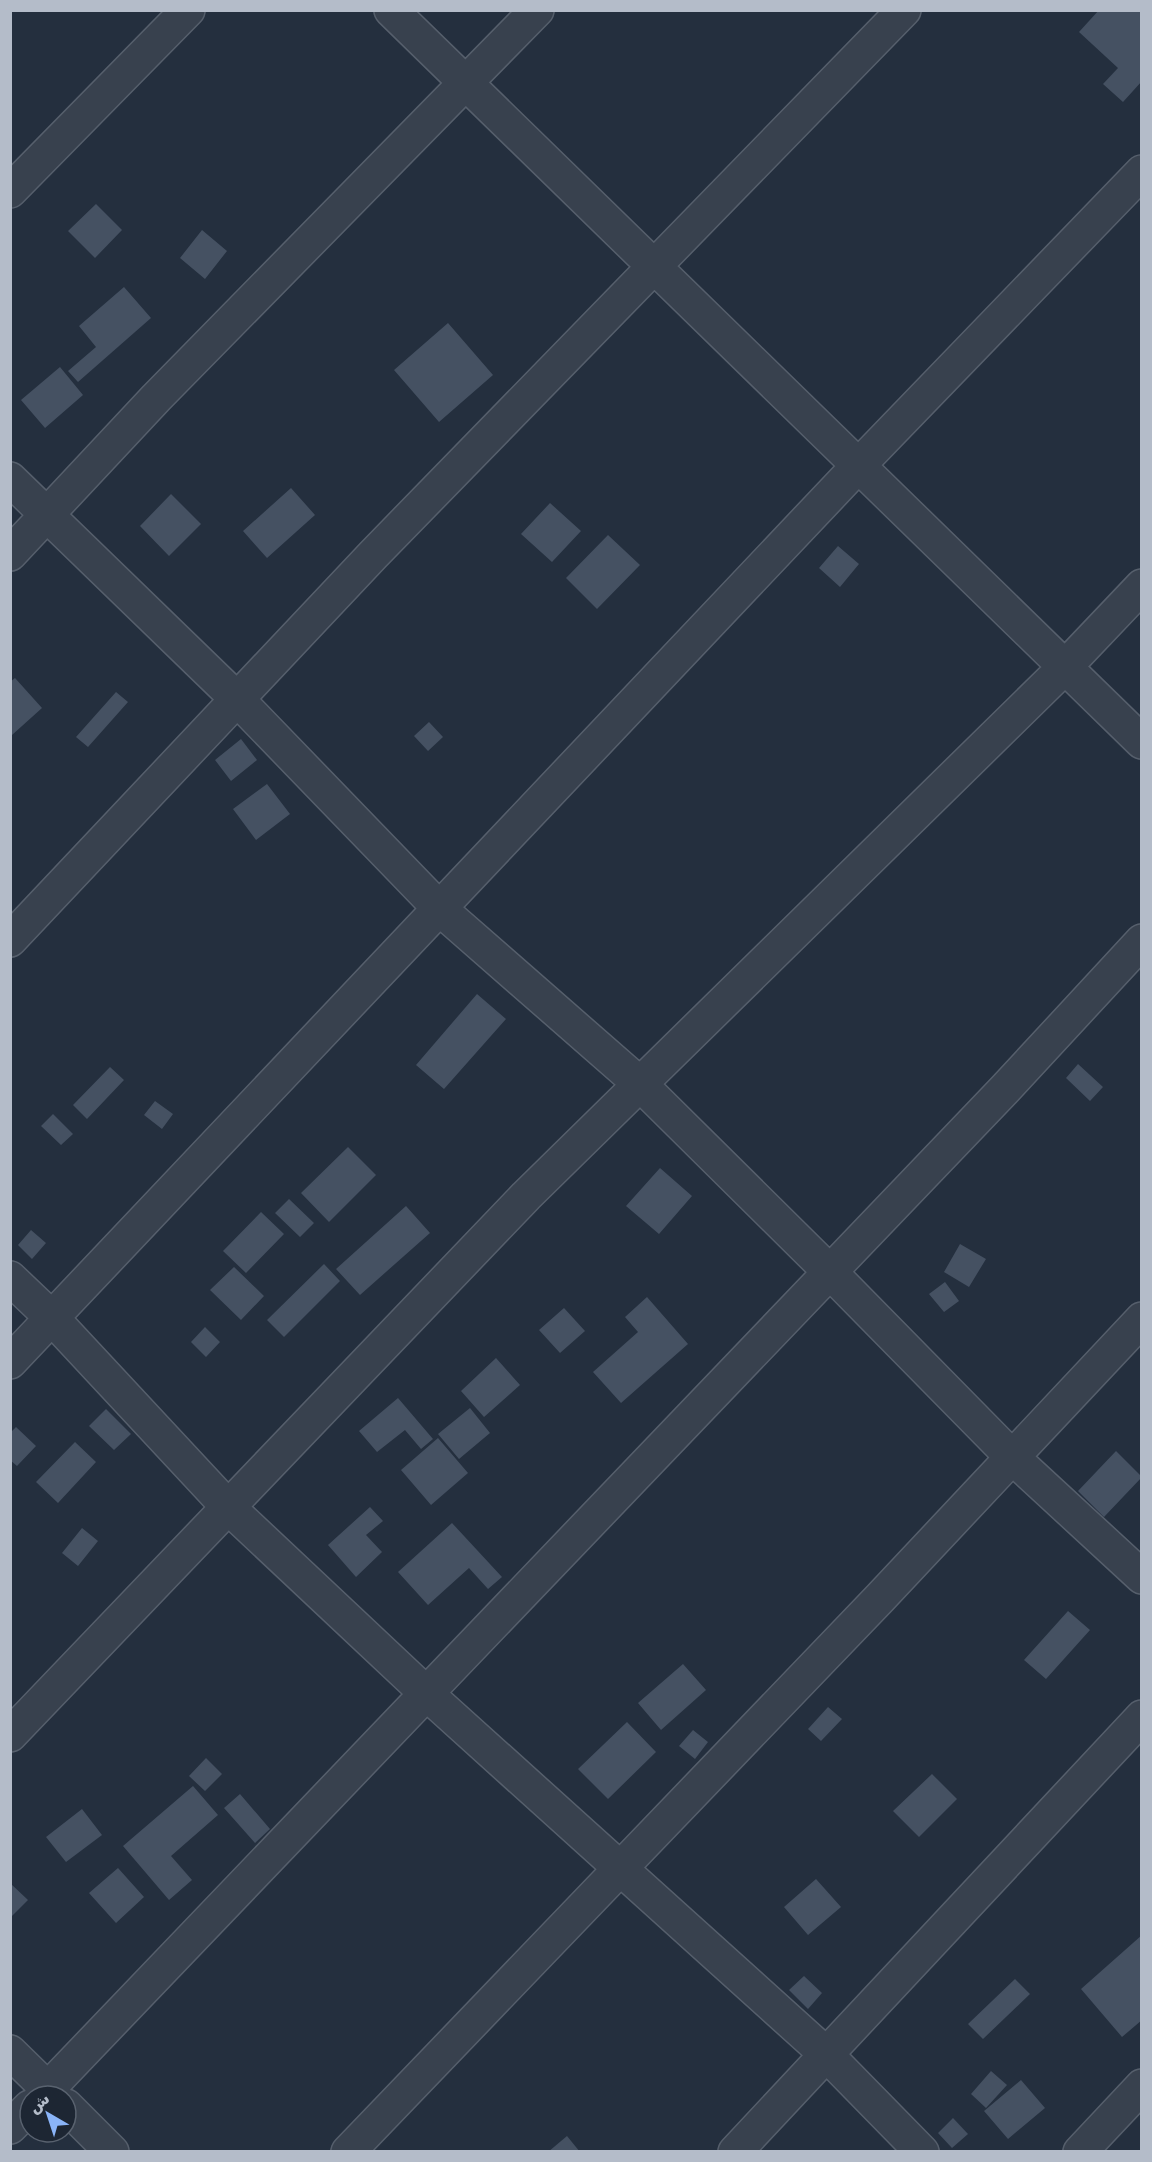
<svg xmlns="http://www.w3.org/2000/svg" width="1152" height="2162" viewBox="0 0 1152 2162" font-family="'DejaVu Sans','Noto Sans Arabic',sans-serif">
<rect width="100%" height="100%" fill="#242f3e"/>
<path fill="#455162" d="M1099,10H1142V81L1123,102L1103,84L1118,68L1079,32Z
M96,204L122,230L95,258L68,231Z
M202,230L227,251L205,279L180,258Z
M124,287L151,318L78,382L68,371L96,347L79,326Z
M448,323L493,375L439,422L394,370Z
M60,367L83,395L45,428L21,400Z
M291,488L315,515L267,558L243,531Z
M171,494L201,524L169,556L140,526Z
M550,503L581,531L552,562L521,534Z
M608,535L640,565L597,609L566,578Z
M838,546L859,564L840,587L819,568Z
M15,678L42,708L12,735L10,682Z
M116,692L128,702L88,747L76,737Z
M429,722L443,737L428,751L414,736Z
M241,739L257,760L231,781L215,760Z
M267,784L290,814L256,840L233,809Z
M477,994L506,1019L444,1089L416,1065Z
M1078,1064L1103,1087L1090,1101L1066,1078Z
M110,1067L124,1080L87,1119L73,1105Z
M155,1101L173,1114L162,1129L144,1115Z
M53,1114L73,1134L61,1145L41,1126Z
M348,1147L376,1175L329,1222L301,1193Z
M660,1168L692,1196L659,1234L626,1206Z
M289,1199L314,1223L300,1237L275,1213Z
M406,1206L430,1233L360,1295L336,1269Z
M261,1212L284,1234L246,1273L223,1251Z
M31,1230L46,1243L32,1259L18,1245Z
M960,1244L986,1259L969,1287L944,1272Z
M324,1264L340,1281L284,1337L267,1320Z
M234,1267L264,1296L241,1320L210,1290Z
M945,1282L959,1301L944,1312L929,1294Z
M647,1297L688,1344L621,1403L593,1372L638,1332L625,1317Z
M564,1308L585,1331L560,1353L539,1330Z
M205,1327L220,1342L206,1357L191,1342Z
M496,1358L520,1385L484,1417L461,1391Z
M398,1398L433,1439L421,1449L405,1430L377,1452L359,1431Z
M470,1408L490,1433L459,1459L438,1434Z
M106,1409L131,1434L114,1450L89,1426Z
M16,1427L36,1446L17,1466L10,1460V1433Z
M438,1438L468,1473L431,1505L401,1470Z
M75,1442L96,1462L58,1503L36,1482Z
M1116,1451L1142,1477L1104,1517L1078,1491Z
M370,1507L383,1521L366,1535L382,1552L356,1577L328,1545Z
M452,1523L502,1577L488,1589L469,1568L428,1605L398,1572Z
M82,1528L98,1541L78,1566L62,1553Z
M1068,1611L1090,1630L1046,1679L1024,1660Z
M683,1664L706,1690L661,1730L638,1703Z
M828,1707L842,1719L821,1741L808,1729Z
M627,1722L656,1752L608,1799L578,1769Z
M693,1730L708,1742L695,1759L679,1746Z
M206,1758L222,1774L205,1791L189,1776Z
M932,1774L957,1799L919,1837L893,1811Z
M193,1786L218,1815L171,1856L192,1880L169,1900L123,1846Z
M240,1794L270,1829L255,1843L224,1808Z
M82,1809L102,1835L66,1862L46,1837Z
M118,1868L144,1897L116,1923L89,1893Z
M816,1879L841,1907L808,1935L784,1907Z
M10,1883L28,1900L10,1918Z
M1142,1935V2020L1122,2037L1081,1989Z
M804,1976L822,1993L808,2009L789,1990Z
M1015,1979L1030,1994L983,2039L968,2024Z
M991,2071L1007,2085L986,2108L971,2094Z
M1021,2080L1045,2108L1008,2139L984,2111Z
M953,2118L968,2134L952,2148L938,2133Z
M567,2136L580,2152H548Z"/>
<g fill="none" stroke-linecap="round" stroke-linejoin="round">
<g stroke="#565f6c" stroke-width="36">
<path id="minor" d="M391,10L1142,742
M10,191L188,10
M10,479L237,699L440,909L640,1084L830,1272L1012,1457L1142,1577
M10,554L156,398L537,10
M10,940L373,555L904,10
M10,1278L52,1318L228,1507L427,1694L826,2054L922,2152
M10,1362L858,466L1142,172
M10,1735L526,1196L1065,667L1142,586
M10,2052L55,2096
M41,2096L1005,1089L1142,941
M66,2106L112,2152
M10,2127L30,2107
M348,2152L880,1598L1142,1319
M735,2152L1142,1717
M1080,2152L1142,2086"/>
</g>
<use href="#minor" stroke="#38414e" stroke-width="33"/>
</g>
<rect width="1152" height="2162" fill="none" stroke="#b4bcc9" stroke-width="24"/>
<g transform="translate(48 2114) rotate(321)"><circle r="28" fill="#1d2633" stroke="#59626f" stroke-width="1.5"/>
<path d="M0-4.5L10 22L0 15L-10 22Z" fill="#8ab4f8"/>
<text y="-9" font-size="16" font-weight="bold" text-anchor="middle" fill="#b4bcc9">ش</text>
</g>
</svg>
